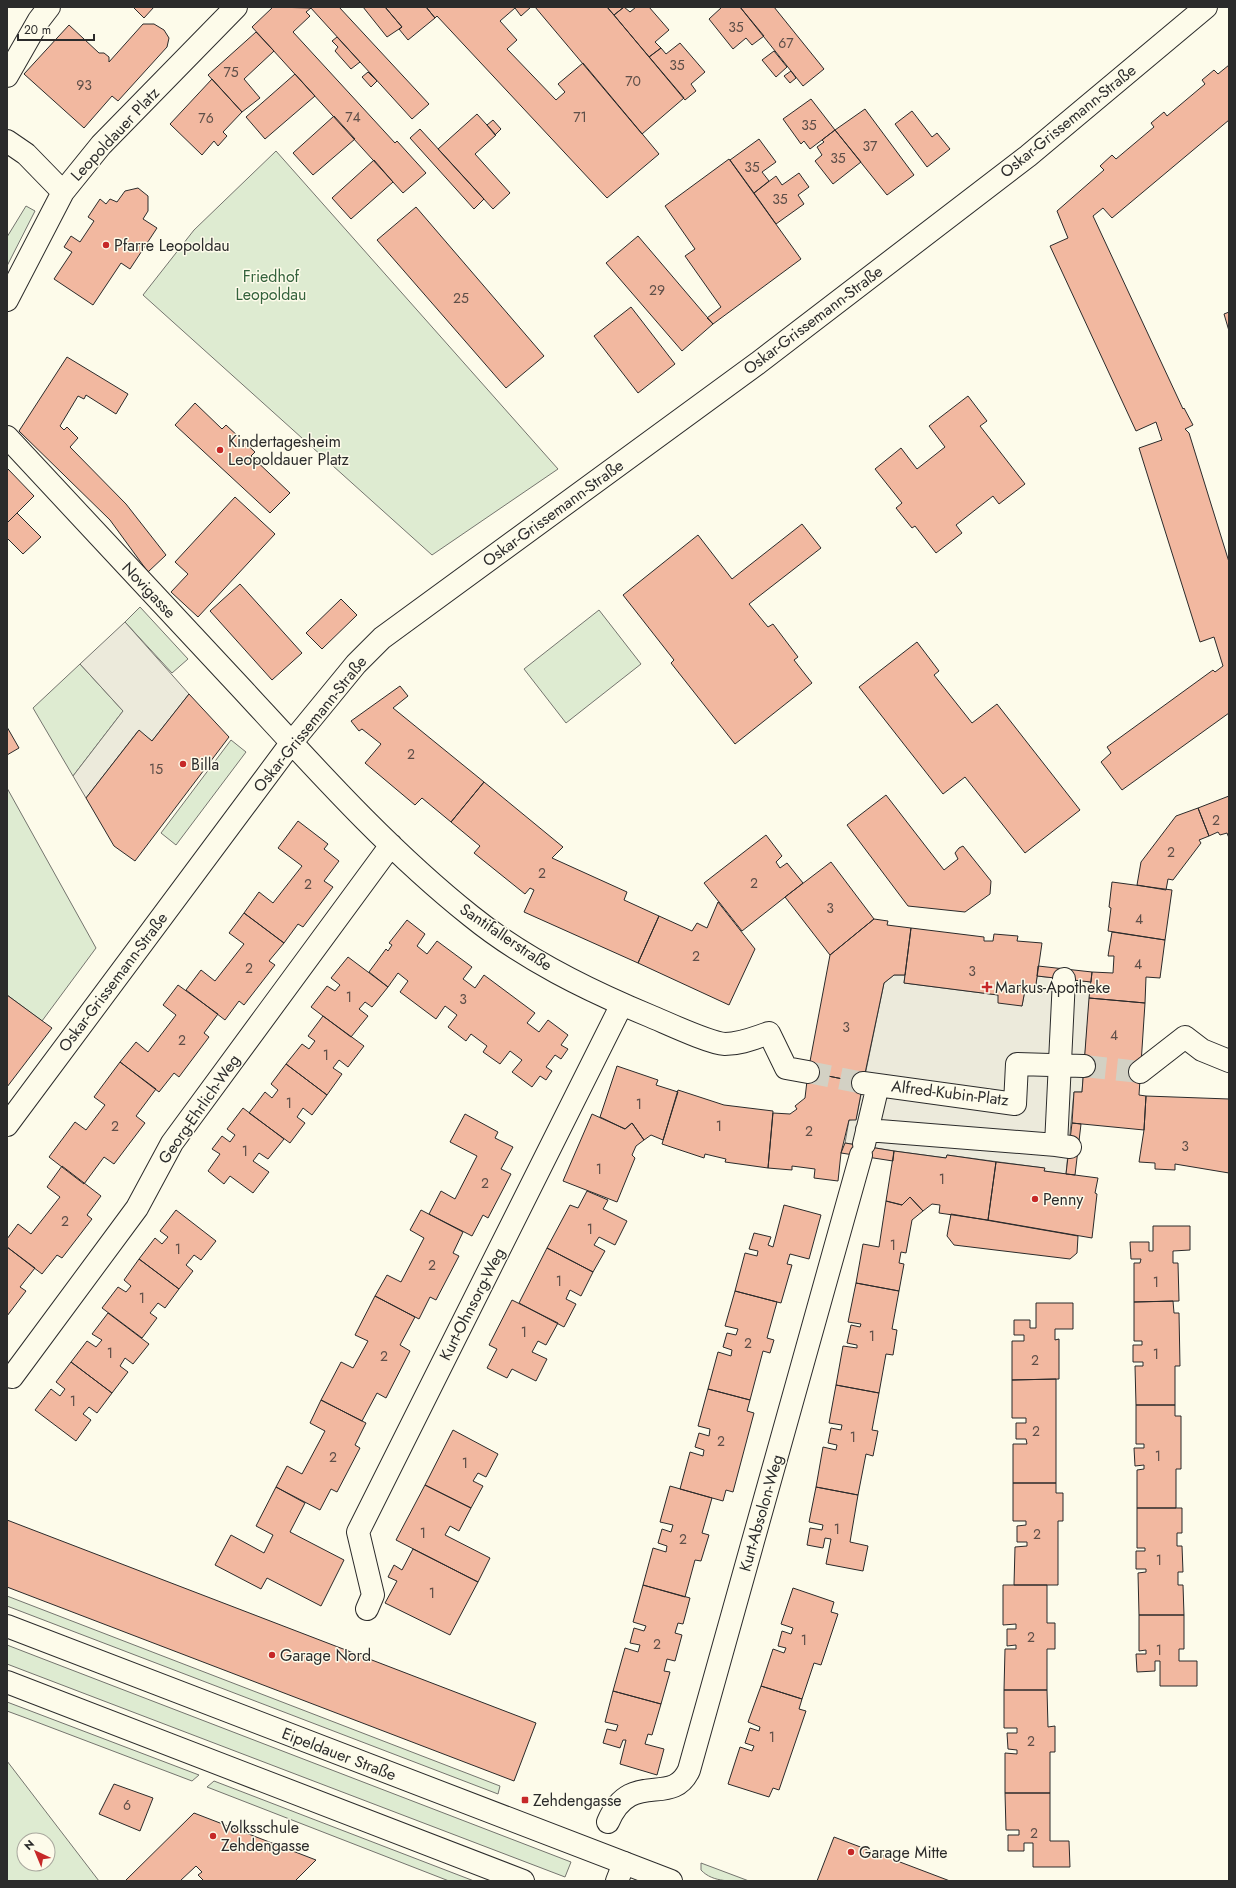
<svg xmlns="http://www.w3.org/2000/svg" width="1236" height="1888" viewBox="0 0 1236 1888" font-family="Jost,sans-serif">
<rect width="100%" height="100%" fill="#fdfbea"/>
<path fill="#deebd1" stroke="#74746e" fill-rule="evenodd" d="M276,151L558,469L432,555L143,295L194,230Z
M26,206L35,211L7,266V237Z
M140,607L188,659L172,673L125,622Z
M599,610L641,664L566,723L524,669Z
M80,664L123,711L73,776L33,708Z
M231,740L246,752L176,845L161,833Z
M7,788L96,948L42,1021L7,995Z
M7,1596L500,1786L498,1794L7,1606Z
M7,1645L38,1657L571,1862L565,1877L7,1664Z
M7,1702L199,1775L192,1781L26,1718L7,1711Z
M7,1761L99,1881H7ZM24,1840H48V1864H24Z
M214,1781L474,1881H449L207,1787Z
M701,1863L749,1881C733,1881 713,1883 701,1870Z"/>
<path fill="#eceadb" stroke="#74746e" d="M125,622L189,694L152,741L138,731L86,798L73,776L123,711L80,664Z
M894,975H905L904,983L998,995L1022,1006L1025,990L1035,991L1037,976L1091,982L1082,1092H1074L1066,1174L1044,1171V1168L947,1155L946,1158L894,1151L845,1143L849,1120L856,1119L884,983Z"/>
<path fill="#f2b8a0" stroke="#2b2b2b" d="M133,7H154L144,18Z
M273,7L311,8L306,12L310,16L293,32L395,143L397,141L426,173L403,193L252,27Z
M310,7H339L429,104L412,119Z
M363,7H385L402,27L387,37Z
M385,7H426L435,18L408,40L399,29L402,27Z
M426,7H531L521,16L515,8L500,21L517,40L507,49L556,100L565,92L558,84L583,63L659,154L607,198L437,16L435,18Z
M535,7H607L684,98L642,134Z
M607,7H624L614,15Z
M624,7L630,12L636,7H649L669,30L655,42L661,48L649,57L614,15Z
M722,7H740L764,36L752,45L746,38L733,49L709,19Z
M740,7H774L824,69L803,86Z
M143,24H154L164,30L169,38L167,47L118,101L112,96L84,128L24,74L69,25L99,53H104L109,57V62Z
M256,32L274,51L244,79L260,98L242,112L208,75Z
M337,37L360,62L351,69L335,51L338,47L332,41Z
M680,43L705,72L691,84L696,91L685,100L649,57L661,48L666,54Z
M774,51L787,67L776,77L762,60Z
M1229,65V120L1112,218L1103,208L1093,216L1183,409L1184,408L1193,425L1185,429L1189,433L1229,562V713L1122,790L1101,762L1111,753L1107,747L1213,670L1215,672L1223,666L1214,637L1200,642L1139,448L1162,440L1156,422L1136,431L1050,246L1068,238L1057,211L1104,170L1100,166L1112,155L1116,159L1154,127L1151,123L1164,112L1167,116L1205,84L1202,80L1214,70L1218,74Z
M791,71L796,78L790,83L784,76Z
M368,72L377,81L371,87L362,77Z
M295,74L315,96L265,139L246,117Z
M212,79L242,112L223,132L227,136L218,146L214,141L202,155L170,124Z
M811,99L835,130L810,149L804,141L801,144L783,119Z
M865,109L914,175L887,195L835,130Z
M912,111L932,137L937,133L950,149L927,167L895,124Z
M477,114L496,135L475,154L510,193L493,209L438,149Z
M334,116L355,139L313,175L293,153Z
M493,120L501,129L495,135L487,125Z
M420,129L484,199L474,209L410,138Z
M835,130L861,162L833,184L815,161L822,155L817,147L824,142L822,140Z
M759,139L776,162L762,172L769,181L754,193L730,160Z
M729,159L801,259L713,324L707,318L721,307L685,256L695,249L665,206Z
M374,160L393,182L351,219L332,198Z
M799,173L809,187L798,195L804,204L776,224L754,193L776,176L782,185Z
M138,188L148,196V211L143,219L157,228L130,269L121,263L93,305L54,279L72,252L64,247L71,236L80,242L94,221L88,217L100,199L106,204L110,199L117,202L125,191Z
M416,207L544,356L506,388L377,240Z
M638,236L713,324L682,351L606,263Z
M631,307L675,364L638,393L594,336Z
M1229,312V331L1224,314Z
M67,357L128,394L116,414L86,395L84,399L78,396L60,426L64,430L67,427L78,438L70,447L126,504L166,555L148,572L110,520L19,431Z
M968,396L987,421L980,426L1025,484L999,504L993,496L956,525L962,533L936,553L915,526L912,528L896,508L902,503L875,469L901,448L917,469L945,447L929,426Z
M195,403L222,429L226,425L255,452L251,456L290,493L270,513L175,425Z
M7,468L34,496L7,523Z
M235,497L275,534L198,617L171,592L188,574L175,562Z
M17,513L41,537L23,554L7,538V523Z
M802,524L821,548L749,604L768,627L773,624L798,657L794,660L812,683L735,744L671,663L674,660L623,595L698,535L732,579Z
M240,584L302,653L272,680L210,611Z
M341,599L357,615L322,649L306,633Z
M917,642L939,671L934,675L972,723L997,704L1080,810L1025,853L965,777L943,794L859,687Z
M400,686L408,696L393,708L484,782L451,822L422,798L415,805L365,763L381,744L362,729L359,731L351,721Z
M189,694L229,737L135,861L114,846L86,798L139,730L152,741Z
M7,727L19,748L7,755Z
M484,782L563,847L552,858L627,892L624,900L659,916L638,963L524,912L534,890L530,888L525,894L474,853L480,846L451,822Z
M886,795L944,870L958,859L955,853L959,848L963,846L991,881L990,894L965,912L908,906L847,825Z
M1229,796V838L1227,833L1220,835L1218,832L1209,836L1198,808Z
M1198,808L1209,836L1199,840L1201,843L1173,880L1168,879L1166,890L1137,885L1141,862L1176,816Z
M298,821L328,844L324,849L339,861L324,881L333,887L303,927L298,924L284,943L244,913L259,892L273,903L302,866L278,848Z
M766,835L782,856L776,862L780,868L787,863L803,883L742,931L704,883Z
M831,862L874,919L830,955L785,897Z
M1112,882L1172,890L1165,940L1108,931L1111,908L1109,907Z
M718,902L755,949L729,1005L638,963L659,916L692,931L697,923L707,928Z
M244,913L284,943L269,961L275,965L244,1005L239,1001L225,1020L186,990L201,970L215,981L244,944L229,933Z
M874,919L888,921L887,925L911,928L905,975H894L884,983L863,1083L808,1072L830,955Z
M407,920L425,934L417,946L427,954L437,941L472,967L463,979L475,988L484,975L535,1013L527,1023L539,1032L548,1020L568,1035L561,1045L568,1049L561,1059L555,1055L546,1067L552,1071L546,1080L540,1076L532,1087L512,1072L522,1060L510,1051L500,1064L483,1052L487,1046L471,1034L466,1041L448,1027L457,1015L445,1006L436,1019L400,992L408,981L398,973L388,987L369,972L386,949L388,951L392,945L389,943Z
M911,928L984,937V941H993L994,934L1018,936L1017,941L1042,943L1035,991L1025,990L1022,1006L998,1003V995L904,983Z
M1112,932L1165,940L1160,978L1146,977L1145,1003L1089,998L1092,972L1113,973L1114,956H1108Z
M348,957L388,987L372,1007L365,1002L359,1009L368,1016L351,1037L311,1007L327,986L335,991L340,985L331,978Z
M1038,966L1092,972L1091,982L1037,976Z
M178,985L218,1014L204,1033L209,1037L179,1077L174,1073L159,1092L120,1062L136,1042L148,1052L176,1015L163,1005Z
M7,995L52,1028L7,1087Z
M1089,998L1145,1003L1139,1095L1146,1096L1144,1130L1072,1123L1074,1092H1082Z
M323,1016L364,1046L348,1067L339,1060L333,1068L342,1074L327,1095L286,1064L302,1044L309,1049L315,1041L308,1036Z
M120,1062L156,1089L136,1116L145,1123L114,1164L104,1157L84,1184L49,1157L75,1122L86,1130L105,1105L94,1097Z
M286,1064L327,1095L312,1115L303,1108L297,1117L305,1123L290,1143L249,1113L265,1092L272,1098L278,1090L271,1084Z
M617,1066L658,1080L656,1085L678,1092L663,1140L651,1135L644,1140L632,1123L625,1129L600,1117Z
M808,1072L863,1083L856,1120H849L841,1153L838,1181L814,1178L815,1169L792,1166V1170L768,1168L773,1113L790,1114L797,1109L795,1106L805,1098Z
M678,1090L724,1105L773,1111L768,1168L725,1162L726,1159L705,1154L704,1158L662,1144Z
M1146,1096L1229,1099V1173L1175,1164V1170L1155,1169V1163L1139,1162L1144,1130Z
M243,1108L284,1139L268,1159L259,1153L253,1161L269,1172L253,1193L230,1176L224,1184L208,1171L220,1154L212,1149L222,1136L230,1142L235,1135L227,1129Z
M465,1114L498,1132L495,1138L513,1147L501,1169L511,1174L488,1218L483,1215L472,1236L429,1214L441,1191L455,1199L477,1156L450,1142Z
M592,1114L625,1129L632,1123L644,1140L636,1146L632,1155L635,1158L617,1202L563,1181Z
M1072,1123L1081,1124L1075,1175L1066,1174Z
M845,1143L894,1151L893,1161L841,1153Z
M894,1151L946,1158L947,1155L996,1162L988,1220L939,1213L940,1205L932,1204L923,1211L910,1197L902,1205L886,1201Z
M996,1162L1045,1168L1044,1171L1098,1178L1095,1193L1097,1194L1092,1238L988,1220Z
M62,1166L101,1196L87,1215L92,1219L62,1258L57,1255L42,1274L7,1247V1239L18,1224L31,1234L60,1197L47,1187Z
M587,1191L608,1200L603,1209L627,1221L615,1245L599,1237L594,1245L605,1251L593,1272L547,1248L570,1205L578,1208Z
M910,1197L923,1211L912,1220L906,1253L901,1252L899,1263L904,1264L899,1291L856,1283L863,1244L879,1247L886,1201L902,1205Z
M784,1205L821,1215L809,1259L790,1254L787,1264L792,1265L781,1303L735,1291L745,1253L757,1256L758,1251L749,1249L754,1233L771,1237L768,1245L773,1247Z
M176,1210L216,1241L201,1260L194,1255L186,1265L193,1271L179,1289L139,1259L155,1238L162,1244L168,1237L160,1231Z
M421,1210L463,1232L453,1253L459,1256L436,1300L430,1297L419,1319L375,1296L387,1275L401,1282L424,1238L410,1230Z
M951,1214L1078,1236L1077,1253L1070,1259L954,1245L947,1236Z
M1153,1226H1190V1250L1173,1251V1263H1178L1179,1301L1134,1302V1263H1140L1141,1259H1131L1130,1242H1149V1251H1153Z
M7,1247L35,1268L20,1287L26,1291L7,1316Z
M547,1248L593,1272L581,1296L570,1290L566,1299L576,1304L564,1327L519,1303Z
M139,1259L179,1289L165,1308L158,1303L150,1313L157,1318L142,1338L102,1308L118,1287L126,1292L131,1286L124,1280Z
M856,1283L899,1291L892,1329L897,1330L893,1355L886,1354L879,1393L836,1385L843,1346L857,1348V1345L847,1343L851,1325L860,1327L861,1324L848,1322Z
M735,1291L777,1302L767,1338L774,1340L770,1353L763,1351L750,1400L708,1389L718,1352L731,1356L732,1350L723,1347L727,1333L736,1335L738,1329L725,1326Z
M375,1296L415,1317L400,1345L410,1351L386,1398L377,1393L362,1421L321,1400L341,1362L353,1368L368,1341L355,1335Z
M512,1300L558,1323L546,1345L538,1341L532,1352L547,1359L536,1381L512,1369L507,1378L487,1368L497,1349L489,1345Z
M1173,1301L1174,1313H1179L1180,1366H1175V1405H1136L1135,1366H1143V1362H1133V1345H1142V1341H1134V1302Z
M1036,1303H1073V1329H1055V1340L1059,1339V1379L1012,1380V1341H1024V1335H1014V1320H1030V1328H1036Z
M108,1313L149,1344L133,1364L125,1358L120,1366L128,1372L112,1393L71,1362L87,1341L96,1347L102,1340L92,1334Z
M71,1362L112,1393L97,1413L89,1407L83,1414L91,1420L76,1441L35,1410L51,1389L60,1396L65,1389L56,1382Z
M1056,1379V1483H1013V1444H1027L1026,1439H1016V1423H1026V1418H1012V1380Z
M836,1385L879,1393L872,1430L878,1431L873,1456L866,1454L858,1495L816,1487L823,1447L836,1450L837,1445L828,1443L831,1428L841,1430L842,1425L829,1423Z
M708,1389L750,1400L747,1411L754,1413L733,1492L726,1490L723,1501L680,1489L690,1452L703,1456L704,1450L695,1447L699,1433L709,1436L710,1429L698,1426Z
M321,1400L366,1423L355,1445L360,1448L337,1492L331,1489L320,1510L276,1487L287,1466L302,1474L325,1431L310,1423Z
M1136,1405H1175V1416H1181V1469H1176V1508H1137V1470L1144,1469V1465L1135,1466L1134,1448H1144V1444H1136Z
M453,1430L498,1454L486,1477L478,1473L473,1481L483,1486L471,1508L425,1485Z
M1013,1483H1056V1493H1063V1521H1058V1585H1014L1015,1547L1027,1546V1542H1017V1526L1026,1525V1521H1013Z
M425,1485L471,1508L459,1531L450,1526L445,1535L490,1558L478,1582L396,1540Z
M670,1486L712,1498L702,1533L709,1535L701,1561L695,1560L685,1597L643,1585L653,1548L666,1552L667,1546L658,1543L662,1529L671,1532L673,1525L660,1522Z
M276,1487L305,1503L290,1532L344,1560L321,1606L267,1578L261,1589L215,1565L231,1535L264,1553L273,1535L256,1526Z
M816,1487L858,1495L850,1542L868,1546L863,1571L826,1564L831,1539L825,1538L823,1548L807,1545L810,1528L822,1530L823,1525L809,1522Z
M1137,1508H1182V1533H1177V1546H1182L1183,1572H1178V1585H1183L1184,1615H1139L1138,1573L1146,1572V1569H1136V1551H1145V1548H1137Z
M7,1520L536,1723L514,1781L7,1587Z
M413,1549L478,1582L450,1635L385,1603L397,1581L388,1577L394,1565L402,1570Z
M643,1585L690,1598L683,1624L678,1623L675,1633L682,1635L675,1661L667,1659L664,1671L670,1672L661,1704L613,1691L625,1648L638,1652L640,1645L630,1643L634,1628L644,1631L646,1626L633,1622Z
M1003,1585H1047V1623H1055V1649H1047V1690H1004L1005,1649H1016V1645L1007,1646V1629H1016V1624L1003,1625Z
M793,1588L834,1602L831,1612L838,1614L821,1665L814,1663L802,1699L761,1686L773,1649L784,1653L786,1648L778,1646L782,1631L791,1634L793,1628L781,1624Z
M1139,1615H1184V1649H1179V1661H1197V1686H1160V1661H1155V1671L1137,1672L1136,1654H1146V1650L1139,1651Z
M761,1686L802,1699L799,1709L806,1711L779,1790L773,1788L769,1797L728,1784L740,1747L752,1751L754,1746L745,1743L750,1728L759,1731L760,1727L748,1722Z
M1004,1690H1047L1048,1727L1055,1726V1752H1050V1793H1005V1753L1017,1754V1750L1008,1749L1007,1733H1017V1728H1004Z
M613,1691L661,1704L652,1735L648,1734L645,1744L664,1749L657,1775L620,1764L626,1740H623L620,1748L603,1743L607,1729L616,1731L618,1725L605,1722Z
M114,1784L153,1798L140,1831L99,1814Z
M1005,1793H1050V1841H1069L1070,1867H1033V1843H1024V1851H1008V1835H1019V1830H1006Z
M194,1813L316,1860L295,1881H204L198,1875L202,1872L196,1866L180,1881H125Z
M834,1837L950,1881H817Z"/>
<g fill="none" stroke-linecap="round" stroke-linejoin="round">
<path stroke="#d3d1c4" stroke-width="22" stroke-dasharray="22 11" stroke-linecap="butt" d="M1084,1066L1140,1072
M808,1072L863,1083"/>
<g stroke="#2b2b2b" stroke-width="24">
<path id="minor" d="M7,76L39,20L49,7
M7,141L26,154L63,192
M7,300L63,192L101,145L236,7
M7,437C86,521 164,606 243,690C315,768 388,850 471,916C524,959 587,990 650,1016C667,1023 709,1043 725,1044C741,1044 754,1038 769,1033L786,1068L808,1072
M1064,979L1056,1145L1070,1147
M1140,1072L1185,1037L1202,1050L1229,1061
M863,1083L1015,1104L1017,1064L1084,1066
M7,1125L292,742L356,664L382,638L758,363L1028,156L1206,7
M867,1130L1056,1145
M864,1144L878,1085
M12,1377L137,1208L172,1143L391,845
M367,1609L373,1595L358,1532L622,1004
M608,1822C631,1768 672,1808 689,1770L861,1155
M617,1881L624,1863"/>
</g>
<g stroke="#2b2b2b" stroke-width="24">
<path id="major" d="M7,1626L671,1881
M7,1682L523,1881"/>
</g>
<use href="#minor" stroke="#fdfbea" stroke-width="22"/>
<use href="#major" stroke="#fdfbea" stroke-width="22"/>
</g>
<g fill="#c62828" stroke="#fdfbea" stroke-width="1.5">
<circle cx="106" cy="245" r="4"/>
<circle cx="220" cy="450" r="4"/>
<circle cx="183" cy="764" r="4"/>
<path d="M985 981h4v4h4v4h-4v4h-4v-4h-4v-4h4z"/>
<circle cx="1035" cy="1199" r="4"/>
<circle cx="272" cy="1655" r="4"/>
<rect x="521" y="1796" width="8" height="8" rx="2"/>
<circle cx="213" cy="1836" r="4"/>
<circle cx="851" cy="1852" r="4"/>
</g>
<g text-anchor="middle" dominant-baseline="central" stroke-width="3" stroke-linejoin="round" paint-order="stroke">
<g font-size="14" fill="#5d4e48">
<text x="736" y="27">35</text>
<text x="786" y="43">67</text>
<text x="677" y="65">35</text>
<text x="231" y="72">75</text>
<text x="633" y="81">70</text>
<text x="84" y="85">93</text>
<text x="353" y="117">74</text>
<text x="580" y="117">71</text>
<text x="206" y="118">76</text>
<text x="809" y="125">35</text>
<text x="870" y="146">37</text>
<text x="838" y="158">35</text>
<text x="752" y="167">35</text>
<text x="780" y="199">35</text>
<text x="657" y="290">29</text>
<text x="461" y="298">25</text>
<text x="411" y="754">2</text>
<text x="156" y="769">15</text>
<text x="1216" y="820">2</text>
<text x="1171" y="852">2</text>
<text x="542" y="873">2</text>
<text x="754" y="883">2</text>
<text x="308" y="884">2</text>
<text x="830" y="908">3</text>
<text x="1139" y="919">4</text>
<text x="696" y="956">2</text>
<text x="1138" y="964">4</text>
<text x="249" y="968">2</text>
<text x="972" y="971">3</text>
<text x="349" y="997">1</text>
<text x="463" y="999">3</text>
<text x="846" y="1027">3</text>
<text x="1114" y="1035">4</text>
<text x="182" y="1040">2</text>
<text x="326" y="1055">1</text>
<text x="289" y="1103">1</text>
<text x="639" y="1104">1</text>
<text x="115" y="1126">2</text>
<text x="719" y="1126">1</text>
<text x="809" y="1131">2</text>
<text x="1185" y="1146">3</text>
<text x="245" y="1151">1</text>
<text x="599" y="1169">1</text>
<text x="942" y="1179">1</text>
<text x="485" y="1183">2</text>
<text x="65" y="1221">2</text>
<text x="590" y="1229">1</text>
<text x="893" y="1245">1</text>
<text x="178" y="1249">1</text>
<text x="432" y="1265">2</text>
<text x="559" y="1281">1</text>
<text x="1156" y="1282">1</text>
<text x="142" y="1298">1</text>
<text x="524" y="1332">1</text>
<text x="872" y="1336">1</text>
<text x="748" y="1343">2</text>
<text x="110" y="1353">1</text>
<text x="1156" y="1354">1</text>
<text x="384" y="1356">2</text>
<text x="1035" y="1360">2</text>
<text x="73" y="1401">1</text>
<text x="1036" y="1431">2</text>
<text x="853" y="1437">1</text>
<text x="721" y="1441">2</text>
<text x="1158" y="1456">1</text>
<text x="333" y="1457">2</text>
<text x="465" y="1463">1</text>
<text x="837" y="1529">1</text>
<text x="423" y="1533">1</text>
<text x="1037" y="1534">2</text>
<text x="683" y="1539">2</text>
<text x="1159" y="1560">1</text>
<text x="432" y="1593">1</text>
<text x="1031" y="1637">2</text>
<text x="804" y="1640">1</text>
<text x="657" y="1644">2</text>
<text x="1159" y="1650">1</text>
<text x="772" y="1737">1</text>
<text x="1031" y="1741">2</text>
<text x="127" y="1805">6</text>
<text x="1034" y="1833">2</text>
</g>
<g font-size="16" fill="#2b2b2b" stroke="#fdfbea">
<text transform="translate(1068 121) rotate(-39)">Oskar-Grissemann-Straße</text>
<text transform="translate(115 134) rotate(-47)">Leopoldauer Platz</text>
<text transform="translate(813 320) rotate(-37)">Oskar-Grissemann-Straße</text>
<text transform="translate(553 513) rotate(-36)">Oskar-Grissemann-Straße</text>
<text transform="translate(149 590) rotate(47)">Novigasse</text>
<text transform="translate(310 724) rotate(-51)">Oskar-Grissemann-Straße</text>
<text transform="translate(506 937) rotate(34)">Santifallerstraße</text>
<text transform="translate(113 982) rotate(-53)">Oskar-Grissemann-Straße</text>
<text transform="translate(950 1093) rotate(7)">Alfred-Kubin-Platz</text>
<text transform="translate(199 1109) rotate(-55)">Georg-Ehrlich-Weg</text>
<text transform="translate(472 1304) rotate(-63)">Kurt-Ohnsorg-Weg</text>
<text transform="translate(761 1513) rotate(-74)">Kurt-Absolon-Weg</text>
<text transform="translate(339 1754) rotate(21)">Eipeldauer Straße</text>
</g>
<g font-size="16" fill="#2b2b2b" stroke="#fdfbea" text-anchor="start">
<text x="114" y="245">Pfarre Leopoldau</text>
<text x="228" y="441">Kindertagesheim<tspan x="228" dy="18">Leopoldauer Platz</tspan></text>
<text x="191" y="764">Billa</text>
<text x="995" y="987">Markus-Apotheke</text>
<text x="1043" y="1199">Penny</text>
<text x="280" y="1655">Garage Nord</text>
<text x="533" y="1800">Zehdengasse</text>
<text x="221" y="1827">Volksschule<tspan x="221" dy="18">Zehdengasse</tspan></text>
<text x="859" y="1852">Garage Mitte</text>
</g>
<g font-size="16" fill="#34623c" stroke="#fdfbea">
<text x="271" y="276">Friedhof<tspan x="271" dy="18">Leopoldau</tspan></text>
</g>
</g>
<rect width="1236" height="1888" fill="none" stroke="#2b2b2b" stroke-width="16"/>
<g transform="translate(36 1852) rotate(316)"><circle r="19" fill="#fdfbea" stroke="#a9a89e"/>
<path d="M0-3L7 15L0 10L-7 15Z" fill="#c62828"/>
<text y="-6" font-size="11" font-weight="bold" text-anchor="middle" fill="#2b2b2b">N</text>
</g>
<path d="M18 34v6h76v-6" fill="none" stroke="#2b2b2b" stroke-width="2"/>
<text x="24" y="34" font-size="12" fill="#2b2b2b" stroke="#fdfbea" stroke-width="3" paint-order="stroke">20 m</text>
</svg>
